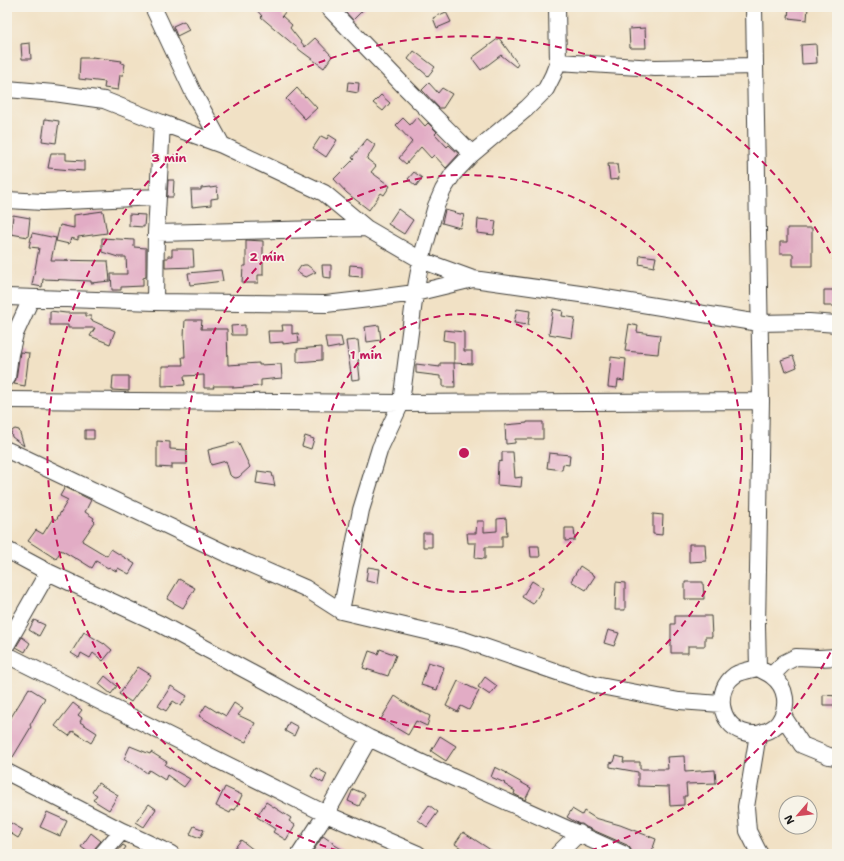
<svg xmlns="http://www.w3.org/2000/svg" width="844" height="861" viewBox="0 0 844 861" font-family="'Shantell Sans',sans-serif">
<rect width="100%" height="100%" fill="#f7f3e8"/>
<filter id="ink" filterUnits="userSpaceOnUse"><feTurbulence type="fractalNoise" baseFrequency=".025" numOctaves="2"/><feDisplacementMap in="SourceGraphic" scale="8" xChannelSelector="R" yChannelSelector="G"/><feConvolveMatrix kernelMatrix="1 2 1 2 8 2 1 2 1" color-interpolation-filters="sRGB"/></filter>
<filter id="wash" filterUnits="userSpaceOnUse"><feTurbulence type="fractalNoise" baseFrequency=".012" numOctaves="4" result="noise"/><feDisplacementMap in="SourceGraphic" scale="16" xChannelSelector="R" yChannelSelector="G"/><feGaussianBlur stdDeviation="0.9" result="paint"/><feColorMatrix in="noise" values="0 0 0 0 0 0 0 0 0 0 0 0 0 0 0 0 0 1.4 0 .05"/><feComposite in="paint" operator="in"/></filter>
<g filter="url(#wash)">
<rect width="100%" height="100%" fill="#f1e1c5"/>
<g id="blocks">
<path fill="#e2acc5" d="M254,7H289L282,16L292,25L290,28L305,47L315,38L332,56L324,68L301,51L261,17L262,16Z
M341,7H366L353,20Z
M789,7H808L807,20L788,18Z
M446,12L451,22L437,28L433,18Z
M184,21L189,30L177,36L173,26Z
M645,28L646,48H630L629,29Z
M499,38L518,64L516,67L501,55L481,70L472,58Z
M30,43L31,59H22L21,44Z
M816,44L817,63L802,64L801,45Z
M414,51L435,67L428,76L408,59Z
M92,57L122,61L121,63L125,64L123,75H120L118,90L104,88L105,82L79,79L80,58H92Z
M348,82L359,83L358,93L347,91Z
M429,83L438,93L442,88L452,94L443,108H439L422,90Z
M297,88L305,97L306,96L317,108L305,119L286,99Z
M381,95L390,103L383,111L373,103Z
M417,117L425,126L428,123L437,132L435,134L447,147L449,145L459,154L446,168L434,155L431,158L421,147L406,164L399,158L412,142L396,125L403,118L410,125Z
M45,119L59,121L56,143L42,141Z
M329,135L337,140L326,157L313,148L321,136L327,139Z
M367,139L375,145L367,159L376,166L371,172L390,186L384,195L381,193L369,210L347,193L334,179L354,159L352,158Z
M51,153H66V160L84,161V171L48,168Z
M608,164H617L619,179L610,180Z
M414,172L422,178L416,186L408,179Z
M168,180H174L173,197H167Z
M210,187V188L217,187L218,198L211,199V205L192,207L191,190H201V188Z
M398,209L413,220L404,234L388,224Z
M445,210L464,215L460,228L442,223Z
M103,211L107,233L78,237V240L71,238L69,244L56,241L60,225L74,228V215Z
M129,214L145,215L144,227L129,226Z
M13,215L30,218L28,237L11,234Z
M478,219L496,221L494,235L477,233Z
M787,228H812V266H793V254H780V242H787Z
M32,233L56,238L51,260L108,261L110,281L91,283V281L43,279L42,287L32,285L39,248L29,247Z
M102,238L134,240V247L146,248V277L143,278V286L121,287V290H112L111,274H127L126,257H118L102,252Z
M246,240L263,241V275H258V283H242L243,266H246Z
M172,249H193L194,267L165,268V258H168V256H172Z
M640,255L656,257L654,267L639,264Z
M304,265H307L316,272L306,277L303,276L297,272L301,266Z
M322,265H331V278L323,277Z
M350,265L362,266V277L349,276Z
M221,270L223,281L190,285L188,273Z
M824,290H837V306H824Z
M517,309L530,311L528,325L514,323Z
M553,309L563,311L562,316L575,318L572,338L549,334Z
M50,311L66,313H86V316H91V320L115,331L110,344L90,336L95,328H68V325H50Z
M185,320H202L201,329H227L228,365L259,363V365L281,364L282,378L261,380V386L233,388V386H213L214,388H204V375L184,376L185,385L162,386V366H171V365H183L182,357H185L184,336Z
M629,324L638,326L637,332L660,335L658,354L625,351Z
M245,325V335H232L231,326Z
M282,325H292V334L298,333L299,342L283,344V342L269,343L268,331H283Z
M379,325L381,340L367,342L365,327Z
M444,330L464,332V351H472V364L454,363V342L443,340Z
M325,337H341L343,346L327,349Z
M358,340L360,359L358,360L360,379L352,380L346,341Z
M322,347V360L297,362V349Z
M20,352L29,353L25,386L14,384L16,379Z
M793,356L797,367L785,372L781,360Z
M611,357L626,359L624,381L618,380L617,388L608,387Z
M440,363H454L455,387H443V379H440V376L416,373V364L440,367Z
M113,376H129V391L112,390Z
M527,422H543V439H515V443L506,444L505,425L527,423Z
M13,430L15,429L19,430L24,446L12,437L11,433Z
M85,430H94V439H85Z
M305,436L314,439L311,449L302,446Z
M157,441L170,442V449L187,450V464H172V468L157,467Z
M238,442L250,467L239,477L236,478L232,477L230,475L226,461L211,465L208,450Z
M502,452H513L515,478L522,477L521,487L497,485L498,462L502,461Z
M549,453L570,455L569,465L563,464L562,470L547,468Z
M258,471L272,473L275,486L256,483Z
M65,487L91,500L85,512L94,518L93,520L95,522L82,541L107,556L111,549L135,564L129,574L118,568L116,571L109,567L108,568L96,561L92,568L76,558V559L61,550L56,559L28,541L36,530L43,534L53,518L56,520L68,500L60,496Z
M653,514L663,515L662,535L653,534Z
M506,518L507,536H502V547H485V559L475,558L476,543H468L467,533H476L477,521H484V532L497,531V519Z
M565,528H574L575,540L565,541Z
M423,533H432V547H423Z
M689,544H705L706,561L689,562Z
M530,546H539L540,557H531Z
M580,566L595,576L586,590L571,581Z
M368,567L380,569L378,583L366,581Z
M179,579L195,588L183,608L167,599Z
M532,581L543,588L533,604L522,597Z
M616,582L625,583V610H615Z
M685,582H703L704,599H685Z
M675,616H711L712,637H705V646H688V653H671V624H675Z
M34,620L45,625L39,636L29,630Z
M608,630L619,633L614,646L604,643Z
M84,632L104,644V643L112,650L103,661L93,653L90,658L81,653L79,658L71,653Z
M22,637L30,643L25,652L16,647Z
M380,649L396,655L388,676L363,668L369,651L378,654Z
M428,662L444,667L437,690L421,685Z
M138,667L151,675L131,702L119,694Z
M105,676L117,686L111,694L99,684Z
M485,677L497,686L490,695L478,687Z
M458,681L479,691L469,710L461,706L458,712L446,706Z
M171,686L187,696L181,706L173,701L166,711L158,706Z
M29,688L45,698L30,725L31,727L13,757L7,753V717L10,719Z
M823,695L837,696V705H823Z
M395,696L410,706L430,716L427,726L416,721L408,735L381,719Z
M73,703L82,710L78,715L82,718L80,722L97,733L91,743L73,731L69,736L55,726Z
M234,703L243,709L238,715L255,723L246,742L236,738L199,716L206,705L217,712V711L226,716Z
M289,722L298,727L294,736L285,731Z
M440,736L456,746L446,761L431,751Z
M130,746L150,754L151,752L167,762L165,765L190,779L184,787L167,775L165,780L149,770L147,773L133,763L124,759Z
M616,756L624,758L623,762H640V769H668L667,757L684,756L685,772L715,770L716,783L686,784L687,796H684V805L670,806L669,787L638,786V772L610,767V763L614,762Z
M495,767L507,773L506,774L531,788L525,800L514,794L515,791L504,784L505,783L491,777Z
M316,768L327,774L323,783L311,776Z
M98,783L118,795L109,810L93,800L97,795L92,792Z
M225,787L242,795L235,810L232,809L230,813L216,806Z
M353,789L365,794L359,806L348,801Z
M266,802L291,818L289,821L295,825L286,840L273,832L275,829L257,817Z
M149,804L156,809L144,827L136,822Z
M429,805L438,812L427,827L418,820Z
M572,809L582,815L584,811L595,818L620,825L656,839L651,854H637L632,852L630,848L627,845L586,827L582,824H579L567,817Z
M47,812L67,821L60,836L40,827Z
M7,821L23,830L18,838L7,831Z
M194,826L204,830L200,838L190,834Z
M463,832L497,854H470L455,844Z
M91,833L101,841L95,848L93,854H91L81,847Z
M323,836L333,843V844L350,854H311Z
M241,840L259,854H230Z
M123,845L126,847L121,854H115Z"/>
</g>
</g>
<g filter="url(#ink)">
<use href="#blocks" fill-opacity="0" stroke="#3c3a35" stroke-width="1"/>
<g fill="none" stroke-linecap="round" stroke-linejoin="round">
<g stroke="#3c3a35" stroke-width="18">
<path id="minor" d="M153,7L193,92L222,145
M328,7L404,86L472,154
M754,7L761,401L757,626L758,668
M558,62L655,68L755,66
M7,89L54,93L104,100L162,123L222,145L324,193L366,228L421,260L473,279
M7,200L43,202L158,197
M156,233L366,228
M7,297L155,302L326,304L369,299L415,293L473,279L587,295L759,323L809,322L837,324
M155,302L156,233L162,123
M7,378L10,354L15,334L31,299
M7,400L401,403L761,401
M7,450L27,459L225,553L305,588L341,611L464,640L595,685L679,701L721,704
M7,550L48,572L160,624L268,682L369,738L452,777L623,854
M341,611L361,510L380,448L401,403L415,293L421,260L436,206L443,190L453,174L472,154L527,108L546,89L553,75L558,62L557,7
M7,644L48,572
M7,655L326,814L418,854
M758,668C763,671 768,673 772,676C787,687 789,707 779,722C775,728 768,731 761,733C755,735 749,734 743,732C719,724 714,690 735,675C742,671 750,670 758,668Z
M772,675L784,663L796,657L819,658L837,657
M783,716L802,745L829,756L837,757
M758,734L746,807L748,831L758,851L760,854
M7,772L122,831L171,854
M102,854L122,831
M300,854L326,814L369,738
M558,854L579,833"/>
</g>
<use href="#minor" stroke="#fff" stroke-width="16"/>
</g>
</g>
<g fill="none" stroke="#c2185b" stroke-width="2" stroke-dasharray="7 5">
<circle cx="464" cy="453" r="139"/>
<circle cx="464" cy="453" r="278"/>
<path d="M836 642A417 417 0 0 1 579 854M349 854A417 417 0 1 1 836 264"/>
</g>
<circle cx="464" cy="453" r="6" fill="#c2185b" stroke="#f7f3e8" stroke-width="2"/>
<g font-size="12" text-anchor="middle" font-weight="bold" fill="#c2185b" stroke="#f7f3e8" stroke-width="3.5" stroke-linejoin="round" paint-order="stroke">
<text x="169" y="162">3 min</text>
<text x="267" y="261">2 min</text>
<text x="366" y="359">1 min</text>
</g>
<rect width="844" height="861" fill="none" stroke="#f7f3e8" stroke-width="24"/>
<g transform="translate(798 815) rotate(242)"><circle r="19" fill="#f7f3e8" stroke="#9f9d96"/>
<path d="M0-3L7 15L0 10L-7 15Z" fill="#d1495b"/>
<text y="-6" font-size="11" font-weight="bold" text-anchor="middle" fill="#1c1c1c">N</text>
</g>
</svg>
